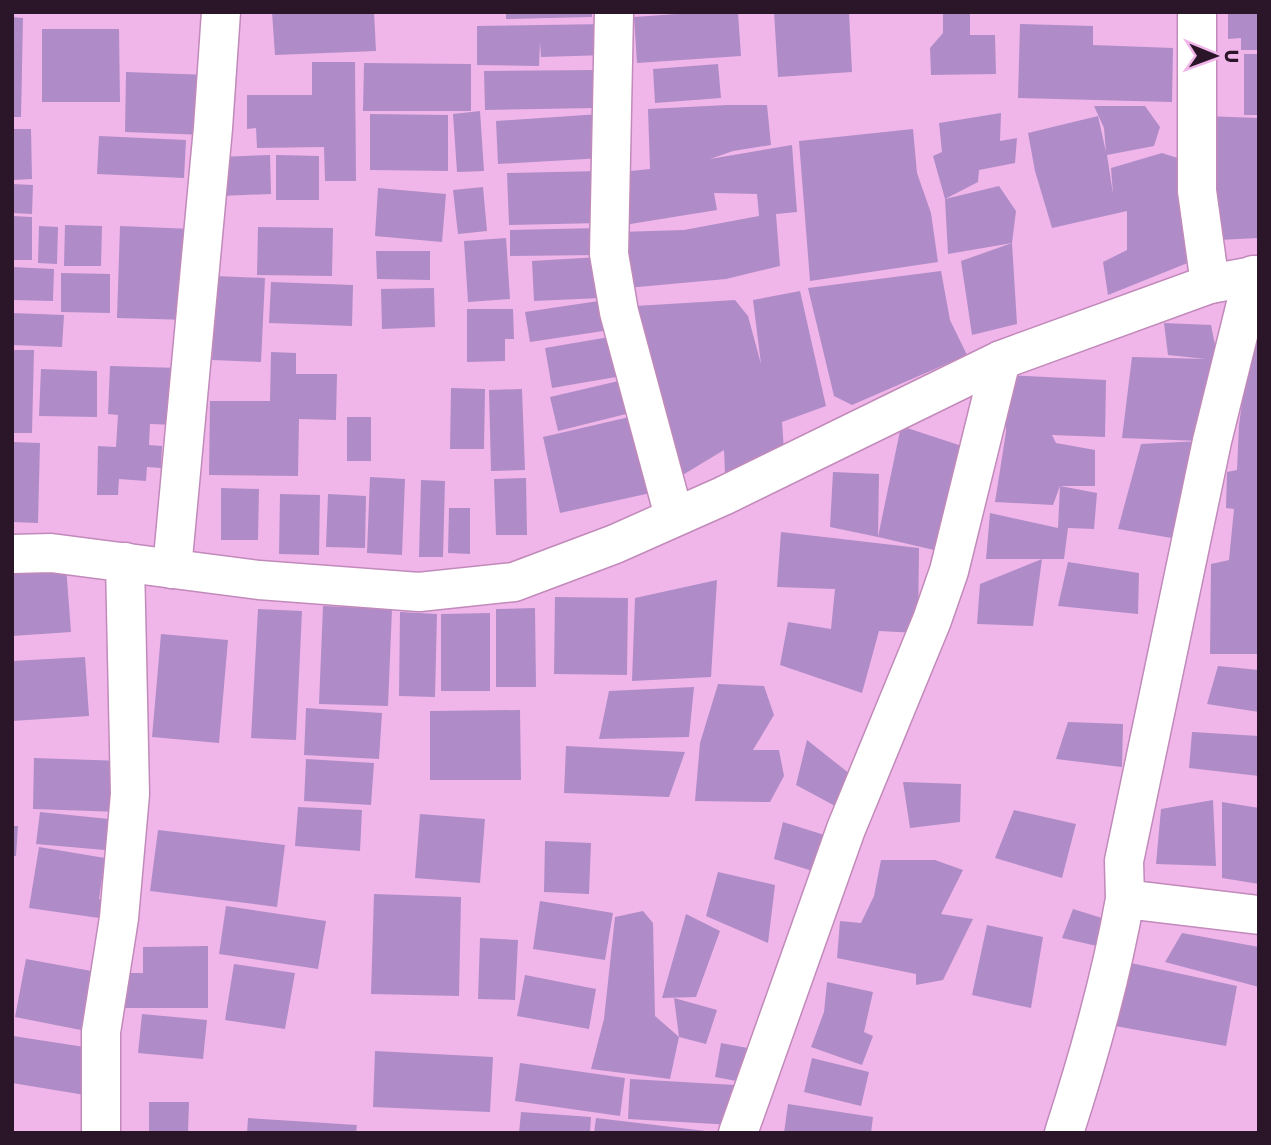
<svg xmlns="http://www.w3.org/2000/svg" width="1271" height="1145" viewBox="0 0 1271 1145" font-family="Poppins,sans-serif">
<rect width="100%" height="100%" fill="#f0b6e9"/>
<path fill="#af8cc7" d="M272,12H374L376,51L275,55Z
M506,12H592V17L506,19Z
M705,12H738L741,56L637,63L634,17Z
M774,12H849L852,72L778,77Z
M943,12H970V35H995L996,74L931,75L930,48L943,33Z
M1228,12H1259V50H1241V38L1228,39Z
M12,17L23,18L21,117H12Z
M606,24L607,55L541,57L540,42L539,66L477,65V26Z
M1020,24L1093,26V45L1173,48L1172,102L1018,98Z
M42,29H119L120,102H42Z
M1244,54H1259V115H1244Z
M312,62H355L356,181H325L324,147L257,148L256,128L247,129V95H312Z
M364,63L471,64V111H363Z
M718,64L721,98L655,103L653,69Z
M595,70L596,108L485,110L484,71Z
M126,72L209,75L207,135L125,132Z
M727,105H767L771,145L733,151L710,159L792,145L797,212L776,214L780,266L726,279L627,288L619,232L684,230L759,216L757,194L714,193L717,210L612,227L611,173L650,169L648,109Z
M1094,106H1145L1160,127L1154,146L1107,155L1113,194L1111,168L1162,153L1184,160L1195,260L1108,295L1103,262L1127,250V211L1052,228L1035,171L1028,133L1098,116L1106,152L1104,128Z
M480,111L484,171L457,172L453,114Z
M1001,113L1000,141L1017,138L1015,163L979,170L978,182L945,199L933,156L942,152L939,123Z
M370,114L448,115V171L370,170Z
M600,114L603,158L498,164L496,121Z
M1204,116L1259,118V238L1218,240Z
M12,129H31L32,179L12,180Z
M913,129L917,173L931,213L938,262L810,281L799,141Z
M99,136L186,140L184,178L97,174Z
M270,155L271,194L220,196L218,157Z
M276,155L319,156V200H276Z
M600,171L601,223L509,225L507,173Z
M12,184L33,185L32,214L12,213Z
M999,186L1016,211L1012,243L1017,324L972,335L961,261L1012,243L948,254L945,199Z
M483,187L487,231L458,234L453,190Z
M378,188L446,194L442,242L375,236Z
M12,216L32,217V260H12Z
M65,225L102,226L101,266H64Z
M39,226L58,227L57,264L38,263Z
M120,226L193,229L190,320L117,318Z
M258,227L333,228L332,276L257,275Z
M599,228V255L510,256V230Z
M506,238L510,299L468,302L464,241Z
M376,251H430V280L377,279Z
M599,257L601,298L534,301L532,261Z
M12,267L54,269L53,301L12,300Z
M941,271L950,320L967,355L852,405L834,396L808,288Z
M61,273L110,274V313L61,312Z
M216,276L265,278L261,362L212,360Z
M271,282L353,285L352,326L269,323Z
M434,288L435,327L382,329L381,289Z
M800,291L826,406L782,422L784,451L725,473L724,450L676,479L635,306L735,300L748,316L761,364L753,300Z
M605,300L610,330L530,342L525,312Z
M467,309H513L514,339H505V361L467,362Z
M12,313L64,315L62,347L12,345Z
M1164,323L1211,325L1218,360L1184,540L1118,529L1141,444L1200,441L1122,438L1132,357L1206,359L1168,355Z
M1259,326V654H1210L1211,564L1229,560L1234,509L1226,508L1227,472L1237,470L1239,425L1247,367Z
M615,336L622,376L552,388L545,348Z
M12,350H34L32,433H12Z
M271,352L296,353V374H337L336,420L299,419L298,476L209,475L210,401H270Z
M110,366L180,368L177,425L150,424L149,445L162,446L161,468L147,467L146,481L119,479L118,495H97L98,446L116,447L118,415L108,414Z
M41,369L97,371V417L39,416Z
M1005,375L1106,380L1105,437L1052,435L1056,443L1095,450V486H1060L1097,493L1094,529L1068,528L1064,559H1042L1033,626L977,624L980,584L1042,559H986L990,513L1058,528L1060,486L1053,505L995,502L1006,432Z
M627,379L634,412L558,431L550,397Z
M451,388L485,389L484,449H450Z
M522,389L525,470L491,471L489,390Z
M638,415L655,492L560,513L543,437Z
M347,417H371V461H347Z
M901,426L968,448L947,553L878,537Z
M12,442L40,443L38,523L12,522Z
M833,472L879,474L878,537L830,527Z
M370,477L405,479L402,555L367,553Z
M526,478L527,535H496L494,479Z
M421,480L445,481L443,557H419Z
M221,488L259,489L258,540H221Z
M280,494L320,495L319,555L279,554Z
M328,494L366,496L365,548L326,547Z
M449,508H470V554L448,553Z
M781,532L919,548L918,633L879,631L862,693L780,665L788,622L831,629L835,589L777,587Z
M1068,562L1139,573L1138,614L1058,606Z
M66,566L71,632L12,636V570Z
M717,580L711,677L632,681L635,598Z
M555,597L628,598L627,675L554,674Z
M323,606L392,609L388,706L319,704Z
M535,608L536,687H496V609Z
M258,609L302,611L296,740L251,738Z
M400,612L437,614L435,697L399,696Z
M490,613V691H441V614Z
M161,634L228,640L219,743L152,737Z
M85,657L89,716L12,721V661Z
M1218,666L1259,670V712L1207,704Z
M718,684L764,686L774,715L753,750H779L784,776L770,802L695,801L700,743Z
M694,687L689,737L599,739L609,691Z
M306,708L382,713L379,759L304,755Z
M520,710L521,780H430V711Z
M1068,722L1123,724L1122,767L1056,759Z
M1192,732L1259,736V776L1189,768Z
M807,740L850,774L837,807L796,785Z
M566,746L685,752L669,797L564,793Z
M34,758L123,761L121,812L33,809Z
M306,759L374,763L371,805L304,801Z
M903,782L961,784L960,822L910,828Z
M1213,800L1216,866L1156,864L1161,809Z
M1222,802L1259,808V884L1222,878Z
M298,807L362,810L360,851L295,846Z
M1014,810L1076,824L1062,878L995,858Z
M40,812L119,820L116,851L36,844Z
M420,814L485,819L480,883L415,878Z
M783,822L834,838L822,874L774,859Z
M12,826H18L16,856H12Z
M158,830L285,845L277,907L150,891Z
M545,841L591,843L589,894L544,892Z
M39,847L105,858L99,899L116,901L113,920L29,908Z
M881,860H935L963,870L941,914L973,919L943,980L916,985V974L837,958L840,921L861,923L874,896Z
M718,872L775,885L768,943L706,916Z
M374,894L461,897L459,996L371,994Z
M540,901L613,913L605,960L533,949Z
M226,906L326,921L318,969L219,954Z
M1073,909L1118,923L1110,949L1062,938Z
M643,911L653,923L655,1016L679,1037L670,1079L591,1069L604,1019L615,917Z
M686,914L720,931L696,997L662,998Z
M987,925L1043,937L1031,1008L972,995Z
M1182,933L1259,947V987L1165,962Z
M480,938L518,940L515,1000L478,999Z
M208,946V1008H123L122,973H143V947Z
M26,959L97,972L86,1031L15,1017Z
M1131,963L1237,986L1226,1046L1115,1026Z
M234,964L295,973L285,1029L225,1020Z
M525,975L596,989L589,1029L517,1016Z
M827,982L873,992L864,1032L873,1036L862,1065L811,1047L824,1012Z
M674,998L717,1010L706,1044L679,1037Z
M142,1014L207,1020L203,1059L138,1053Z
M13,1036L91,1048L85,1095L12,1083Z
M721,1043L753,1049L747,1083L715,1077Z
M375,1051L493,1057L490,1112L373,1107Z
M812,1058L869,1072L861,1106L804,1092Z
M520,1063L625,1078L620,1116L515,1101Z
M630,1079L735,1085L733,1125L628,1119Z
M149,1102H189L188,1133H149Z
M788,1104L873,1117L871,1133H784Z
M521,1112L591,1117L590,1133H519Z
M248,1118L357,1125L356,1133H247Z
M596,1118L706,1131V1133H594Z"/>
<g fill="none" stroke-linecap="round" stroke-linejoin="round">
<g stroke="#c18aba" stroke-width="41">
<path id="minor" d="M614,12L609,254L619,312L674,516
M1197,12V191L1210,284
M1253,275L1212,441L1124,861L1125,899L1259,915
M172,569L213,128L221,12
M101,1133V1032L119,918L130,794L125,562
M738,1133L846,829L932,620L949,571L1001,360
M1064,1133C1089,1056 1111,979 1125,899"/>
</g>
<g stroke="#c18aba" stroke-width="41">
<path id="tertiary" d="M12,554L51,553L259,580L419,592L514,582L615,544L723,496L1001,360L1210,284L1259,275"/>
</g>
<use href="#minor" stroke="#fff" stroke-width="38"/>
<use href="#tertiary" stroke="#fff" stroke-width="38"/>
</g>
<rect width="1271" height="1145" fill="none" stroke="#2b1629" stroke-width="28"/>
<g transform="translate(1215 56) rotate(91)" stroke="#f0b6e9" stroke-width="5" paint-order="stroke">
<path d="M0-5L12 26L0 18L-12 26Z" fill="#2b1629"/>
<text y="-10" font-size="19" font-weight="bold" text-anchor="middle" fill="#2b1629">U</text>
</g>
</svg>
